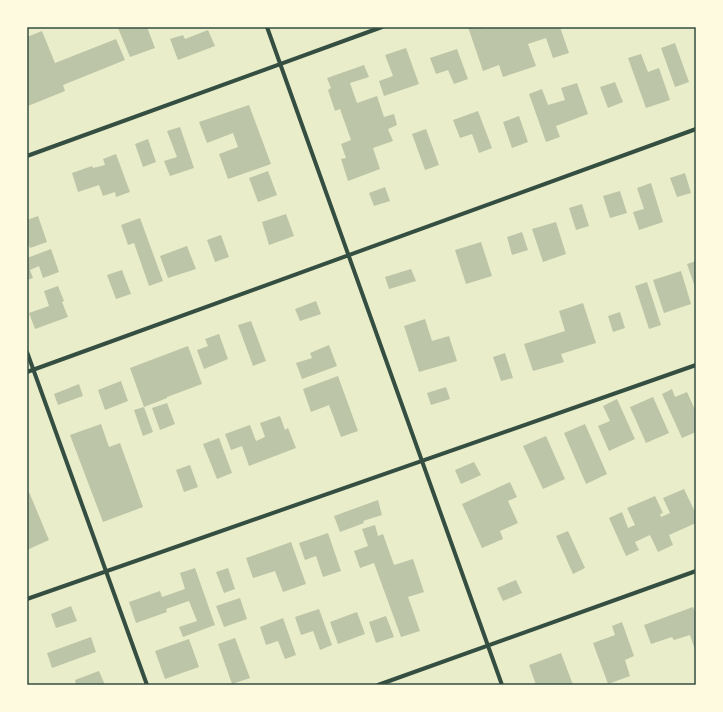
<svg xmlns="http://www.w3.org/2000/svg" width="723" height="712" viewBox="0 0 723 712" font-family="Rubik,sans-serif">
<rect width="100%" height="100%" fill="#e9edc9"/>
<path fill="#bcc5a7" d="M121,27H147L155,48L130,57L118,28Z
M468,27H485L486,29L492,27H560L569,53L553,58L546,38L528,44L536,66L503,77L499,65L483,71Z
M208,30L215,46L178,60L170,39L183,35L185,39Z
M42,31L55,63L116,39L125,60L63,85L65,91L28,106L27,37Z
M675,43L689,82L675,87L661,48Z
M406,48L419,84L384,96L379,81L393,76L385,55Z
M457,49L468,79L454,84L448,70L436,74L430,58Z
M641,54L648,72L659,68L670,100L646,108L628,58Z
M364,65L369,77L350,83L357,103L377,96L384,117L394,114L397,125L388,129L393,141L373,148L380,169L348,181L341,159L346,158L341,144L351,140L340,109L335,111L328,90L331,88L327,78Z
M615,82L623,102L608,108L600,87Z
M577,83L588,114L556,126L560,137L546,142L529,94L542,89L548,105L565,100L561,88Z
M249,105L271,164L228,179L219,154L238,147L233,133L207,143L199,122Z
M478,111L492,148L479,153L472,134L460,138L453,120Z
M519,116L528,142L512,148L503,122Z
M180,127L194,168L170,176L164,161L177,157L167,131Z
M426,129L439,165L425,170L412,134Z
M148,139L156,162L143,167L135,144Z
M116,154L130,192L116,197L115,192L103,196L99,185L78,192L72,173L92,166L93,168L105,165L103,159Z
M268,171L277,195L258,202L249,178Z
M685,173L691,193L677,197L670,178Z
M651,183L663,222L639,230L633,212L644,209L637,188Z
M385,187L390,201L374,206L369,193Z
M620,191L627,213L610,218L603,196Z
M582,204L589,226L576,230L569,208Z
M286,214L294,236L269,245L262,222Z
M38,216L47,242L30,248L27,241V220Z
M140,218L163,281L149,286L134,243L128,245L121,225Z
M556,222L566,254L543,262L532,229Z
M522,232L528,250L512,255L507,237Z
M221,235L229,257L215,262L207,240Z
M481,242L492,276L466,284L455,250Z
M187,246L196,269L168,278L160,256Z
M51,249L59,272L43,278L39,266L30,270L33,278L27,280V258Z
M696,261V290L687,264Z
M411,269L416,281L389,289L385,277Z
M122,270L131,294L116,299L107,275Z
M681,271L691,304L664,313L653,280Z
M647,282L661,325L649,329L635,286Z
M58,286L64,301L62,302L68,317L35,329L29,313L49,306L44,291Z
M316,301L321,314L300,321L295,309Z
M583,303L596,343L561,354L564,362L533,371L524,344L565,331L559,311Z
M620,312L625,328L613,332L608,316Z
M425,319L432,341L449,336L457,361L419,372L404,326Z
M251,321L266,361L253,366L238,325Z
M219,334L228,359L204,369L197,350L208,346L205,339Z
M329,345L337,366L302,379L296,363L312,358L310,353Z
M188,346L202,384L167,397V398L144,407L130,368Z
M505,353L513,378L501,381L493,357Z
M338,376L358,431L341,437L329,405L311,412L303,389Z
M121,381L128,401L105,410L98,390Z
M79,384L83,396L58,405L54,394Z
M446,387L450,399L431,405L427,393Z
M672,389L675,397L687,392L696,412V432L682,438L662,394Z
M653,397L669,433L646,443L630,407Z
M617,399L635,439L609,451L598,426L610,421L603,406Z
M167,403L175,424L160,430L152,408Z
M144,407L153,432L143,436L134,410Z
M280,416L285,430L288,428L296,448L249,466L242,446L231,450L225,434L250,425L256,441L265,437L260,423Z
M101,424L109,447L120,443L143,507L103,522L70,435Z
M585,424L607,474L586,484L564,433Z
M546,436L565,479L543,489L523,446Z
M219,438L232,473L217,479L203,444Z
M474,462L481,475L461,484L455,470Z
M190,465L198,487L184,492L176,470Z
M510,482L517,497L508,501L518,523L500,531L503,539L482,548L462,504Z
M684,489L696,514V523L669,535L673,545L658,552L650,535L635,542L639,550L626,556L609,518L622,512L628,528L635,525L627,508L655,496L663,513L660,514L661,517L670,513L663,498Z
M29,492L49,540L27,550V493Z
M378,500L382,515L363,521L364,523L340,532L334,516Z
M375,525L378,536L383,534L394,565L413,559L424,592L408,597L420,631L401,637L374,563L360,568L354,551L368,546L362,529Z
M568,531L585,568L573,574L556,536Z
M328,533L341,571L323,577L316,556L305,560L299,543Z
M291,542L306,584L283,592L275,571L253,578L246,558Z
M195,568L215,625L183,637L179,627L197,621L189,601L166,609L167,612L136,623L129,602L160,591L162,597L185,589L180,573Z
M228,568L235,589L224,593L216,572Z
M516,580L522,593L503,601L497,588Z
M240,598L247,619L224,627L216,606Z
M71,606L77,621L56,628L51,614Z
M693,607L696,615V649L695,650L690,635L674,640L672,637L651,644L644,625Z
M319,609L332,645L320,650L313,631L301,635L295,617Z
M357,612L365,634L338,644L330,622Z
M386,616L394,637L376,643L369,622Z
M283,618L296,655L285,659L278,641L266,645L260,627Z
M622,622L634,656L625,660L630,676L608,684L593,643L615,635L612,626Z
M91,637L96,652L52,668L47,653Z
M235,638L250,678L232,684L218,644Z
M189,639L199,667L165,679L155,651Z
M561,653L573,685H536L529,665Z
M99,671L105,685H76L75,680Z"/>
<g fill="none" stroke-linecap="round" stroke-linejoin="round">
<path stroke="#344e41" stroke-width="4" d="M267,27L502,685
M27,156L382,27
M27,352L147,685
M27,372L696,129
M27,599L696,365
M378,685L696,571"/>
</g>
<rect width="723" height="712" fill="none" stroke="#fefae0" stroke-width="56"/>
<rect x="28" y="28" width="667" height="656" fill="none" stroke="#344e41" stroke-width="1.5"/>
</svg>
